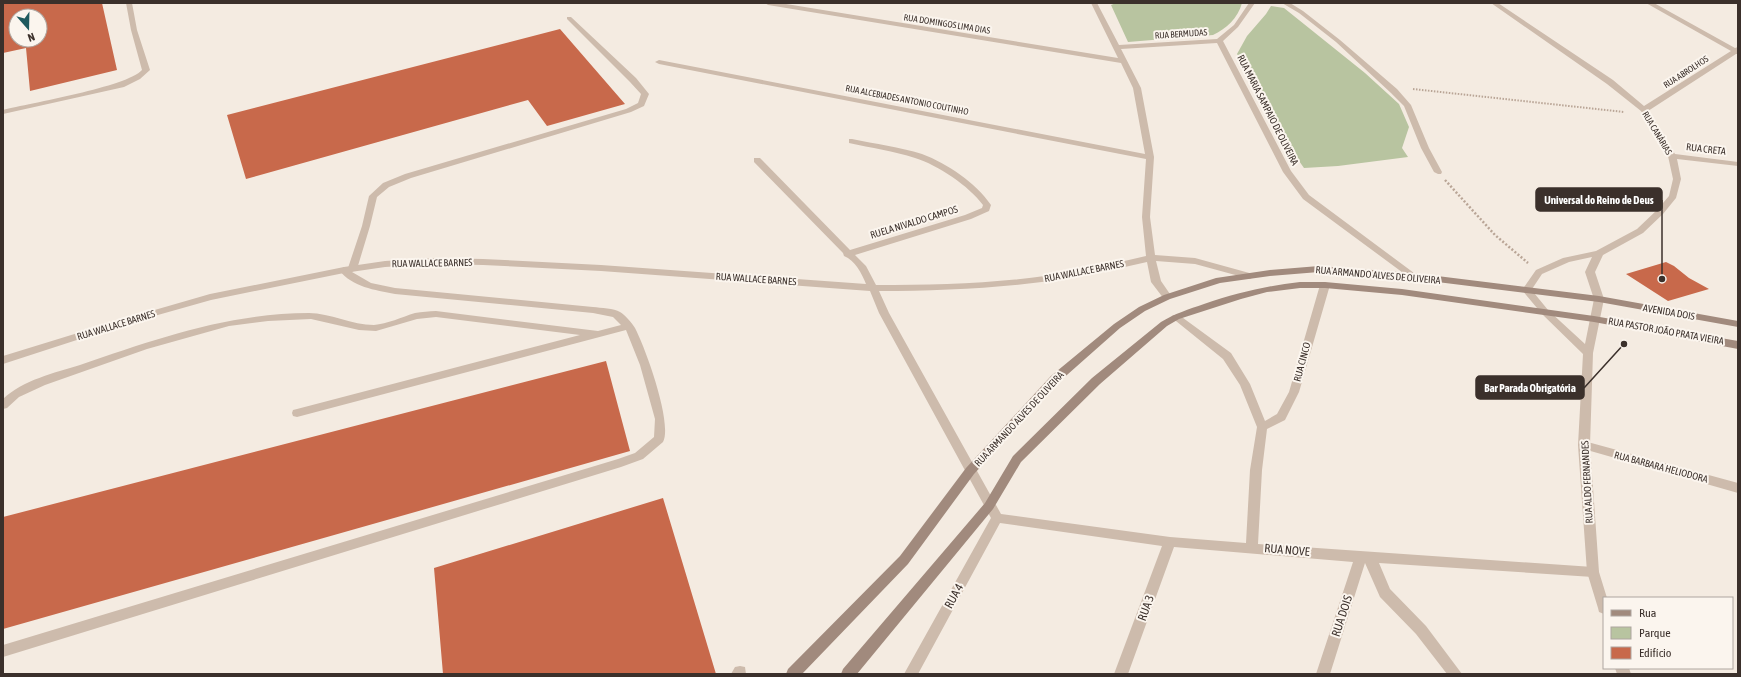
<svg xmlns="http://www.w3.org/2000/svg" width="1741" height="677" viewBox="0 0 1741 677" font-family="'Asap Condensed',sans-serif">
<rect width="100%" height="100%" fill="#f4ebe1"/>
<path fill="#b8c4a0" d="M1116,3H1242C1238,18 1226,29 1213,35L1128,42L1111,5Z
M1271,6L1284,8L1365,73L1399,104L1409,127L1402,148L1408,157L1338,166L1304,168L1292,151L1263,96L1237,54L1247,36L1266,14Z"/>
<path fill="#c8694b" fill-rule="evenodd" d="M3,3H102L117,70L30,91L26,48L3,53ZM16,16H40V40H16Z
M560,29L625,104L547,126L528,100L246,179L227,115Z
M1666,262L1674,266L1689,278L1709,289L1668,301L1626,274Z
M606,361L630,451L3,629V517Z
M663,498L716,674H443L434,568Z"/>
<g fill="none" stroke-linecap="round" stroke-linejoin="round">
<path stroke="#b9a596" stroke-width="2" stroke-dasharray="1.5 1.5" stroke-linecap="butt" d="M1413,89L1624,112"/>
<path stroke="#b9a596" stroke-width="2.5" stroke-dasharray="2 2" stroke-linecap="butt" d="M1445,180L1495,235L1528,263"/>
<path fill="#cdbbac" fill-rule="evenodd" d="M126,3H132L137,30L150,70L140,79L124,87L3,114V110C30,103 127,87 142,70L131,30Z
M567,17H571L636,78L649,94L644,106L631,112L411,178L389,187L377,197L370,226L357,269L352,272L371,283L395,288L593,307C601,308 614,308 620,312C625,315 632,323 635,328C645,347 673,423 663,442L643,459L621,467L3,657V645L618,459L635,453L654,437L655,419L640,365L626,330L297,417L293,416L292,413L293,410L297,409L580,335L436,317L417,319L376,331L359,330L311,319L268,321L229,326L147,349L45,385L19,397L7,408L3,409V399C23,380 54,373 80,365C155,339 229,313 309,313C330,313 352,325 374,325C387,324 402,317 415,313C422,312 429,311 436,311L598,331L621,325L613,317L593,313L395,294C375,290 352,287 339,270L344,267L348,268L362,226L369,196L383,183L405,174L626,109L638,103L641,94L630,82L567,19Z
M740,666L745,667L746,674H731L735,667Z"/>
<path fill="#cdbbac" fill-rule="evenodd" d="M765,3H780L1118,58L1091,3H1097L1119,45L1217,39L1234,25L1249,3H1255L1238,27L1223,41L1291,171L1309,195L1418,276L1416,278H1410L1303,199L1283,172L1217,43L1121,49L1141,88L1154,157L1150,217L1155,255L1195,258L1253,274L1255,276L1250,279L1195,264L1156,261L1161,281L1172,297L1167,300L1164,299L1151,282L1147,262C1123,267 1100,273 1076,277C1011,288 945,291 879,291L889,313L1001,514L1170,537L1246,543L1250,470L1257,427L1240,385L1223,359L1171,317L1173,315H1179L1231,353L1250,384L1265,421L1277,414L1289,392L1320,285L1325,282L1330,285L1299,392L1285,420L1267,429L1262,470L1258,544L1593,567L1597,568L1599,572L1597,576L1593,577L1379,563L1390,589L1426,626L1462,674H1447L1416,634L1380,597L1365,563L1330,674H1316L1353,562L1174,547L1128,674H1114L1162,546L1000,523L918,674H904L991,518L879,313L870,291L601,271L483,265L433,264L385,267L344,273L211,300L126,324L3,364V356L120,320L210,294L344,267L385,261L433,258L483,259L601,265L866,284C862,274 855,260 844,256L843,253L754,162V158H760L850,250L965,215L982,208L983,205C969,186 938,165 915,158C894,151 871,148 849,143V139H852C875,144 900,147 922,154C948,164 975,182 991,205L989,211L971,219L855,255L866,266L876,285C943,285 1011,283 1077,271C1100,267 1123,261 1146,256L1142,217L1146,159L659,64L655,62L659,60L1145,154L1133,88L1121,63L768,5Z
M1282,3H1290L1303,11L1340,40L1397,89L1411,105L1429,148L1442,172L1441,174H1438L1434,172L1421,148L1404,106L1391,93L1336,42L1299,13Z
M1491,3H1498L1613,80L1644,106L1731,51L1646,3H1654L1735,48L1738,47V54H1736L1648,111L1675,154L1738,162V166L1677,159L1681,179L1676,198L1663,214L1643,233L1603,255L1595,272L1604,299L1602,301L1599,302L1594,299L1585,272L1592,257L1569,262L1542,274L1530,292H1524L1522,290L1536,270L1563,258L1596,251L1637,229L1657,210L1669,196L1673,179L1668,156L1641,111L1607,84Z
M1584,441L1738,483V493L1580,448L1578,445L1580,442Z"/>
<path fill="#cdbbac" fill-rule="evenodd" d="M1527,287L1530,288L1548,310L1585,344L1594,299L1599,296L1604,299L1593,353L1590,445L1599,572L1607,598H1604V614L1599,612L1598,608L1587,572L1578,445L1583,354L1542,314L1522,290Z
M1615,668H1629L1631,674H1617Z"/>
<path fill="#a18a7d" fill-rule="evenodd" d="M1319,266L1413,273L1599,296L1738,321V327L1599,302L1413,279L1319,272L1270,276L1220,283L1170,299L1145,311L1120,328L1059,382L974,474L908,564L802,674H786L788,669L900,556L966,468L1051,376L1114,324L1139,307L1164,295L1216,278L1270,270Z
M1300,282H1325L1402,289L1594,316L1738,341V349L1594,322L1402,295L1325,288H1300L1267,292L1241,299L1179,319L1167,326L1100,384L1021,462L993,509L857,674H841L843,669L985,503L1013,456L1092,378L1161,322C1174,314 1189,309 1204,304C1237,293 1265,286 1300,282Z"/>
</g>
<g text-anchor="middle" dominant-baseline="central" stroke-width="4" stroke-linejoin="round" paint-order="stroke">
<g font-size="9" fill="#3b302b" stroke="#fbf5ee">
<text transform="translate(947 24) rotate(9)">RUA DOMINGOS LIMA DIAS</text>
<text transform="translate(1181 34) rotate(-4)">RUA BERMUDAS</text>
<text transform="translate(1686 72) rotate(-33)">RUA ABROLHOS</text>
<text transform="translate(907 100) rotate(11)">RUA ALCEBIADES ANTONIO COUTINHO</text>
<text transform="translate(1657 133) rotate(59)">RUA CANÁRIAS</text>
</g>
<g font-size="10" fill="#3b302b" stroke="#fbf5ee">
<text transform="translate(1268 110) rotate(63)">RUA MARIA SAMPAIO DE OLIVEIRA</text>
<text transform="translate(1706 149) rotate(7)">RUA CRETA</text>
<text transform="translate(914 222) rotate(-17)">RUELA NIVALDO CAMPOS</text>
<text transform="translate(432 263) rotate(-1)">RUA WALLACE BARNES</text>
<text transform="translate(1084 271) rotate(-11)">RUA WALLACE BARNES</text>
<text transform="translate(1378 275) rotate(5)">RUA ARMANDO ALVES DE OLIVEIRA</text>
<text transform="translate(756 279) rotate(4)">RUA WALLACE BARNES</text>
<text transform="translate(1669 312) rotate(10)">AVENIDA DOIS</text>
<text transform="translate(116 325) rotate(-17)">RUA WALLACE BARNES</text>
<text transform="translate(1666 331) rotate(10)">RUA PASTOR JOÃO PRATA VIEIRA</text>
<text transform="translate(1302 362) rotate(-75)">RUA CINCO</text>
<text transform="translate(1019 419) rotate(-47)">RUA ARMANDO ALVES DE OLIVEIRA</text>
<text transform="translate(1661 467) rotate(15)">RUA BARBARA HELIODORA</text>
<text transform="translate(1587 482) rotate(-93)">RUA ALDO FERNANDES</text>
</g>
<g font-size="12" fill="#3b302b" stroke="#fbf5ee">
<text transform="translate(1287 550) rotate(5)">RUA NOVE</text>
<text transform="translate(954 596) rotate(-61)">RUA 4</text>
<text transform="translate(1146 608) rotate(-70)">RUA 3</text>
<text transform="translate(1342 616) rotate(-72)">RUA DOIS</text>
</g>
</g>
<path fill="none" stroke="#3b302b" stroke-width="1.5" d="M1662 279L1662 200M1624 344L1584 388"/>
<g fill="#3b302b" stroke="#fbf5ee" stroke-width="1.5">
<circle cx="1662" cy="279" r="4"/>
<circle cx="1624" cy="344" r="4"/>
</g>
<g fill="#3b302b" stroke="#3b302b" stroke-width="1.5">
<rect x="1536" y="188" width="126" height="23" rx="4"/>
<rect x="1476" y="376" width="108" height="23" rx="4"/>
</g>
<g font-size="11" text-anchor="middle" font-weight="bold" fill="#fff">
<text x="1599" y="204">Universal do Reino de Deus</text>
<text x="1530" y="392">Bar Parada Obrigatória</text>
</g>
<rect width="1741" height="677" fill="none" stroke="#3b302b" stroke-width="8"/>
<rect x="1603" y="597" width="130" height="72" fill="#fbf5ee" stroke="#aea6a0"/>
<rect x="1611" y="610" width="20" height="6" fill="#a18a7d" stroke="#aea6a0"/>
<text x="1639" y="617" font-size="12" fill="#3b302b">Rua</text>
<rect x="1611" y="627" width="20" height="12" fill="#b8c4a0" stroke="#aea6a0"/>
<text x="1639" y="637" font-size="12" fill="#3b302b">Parque</text>
<rect x="1611" y="647" width="20" height="12" fill="#c8694b" stroke="#aea6a0"/>
<text x="1639" y="657" font-size="12" fill="#3b302b">Edifício</text>
<g transform="translate(28 28) rotate(160)"><circle r="19" fill="#fbf5ee" stroke="#aea6a0"/>
<path d="M0-3L7 15L0 10L-7 15Z" fill="#1f5a5e"/>
<text y="-6" font-size="11" font-weight="bold" text-anchor="middle" fill="#3b302b">N</text>
</g>
</svg>
